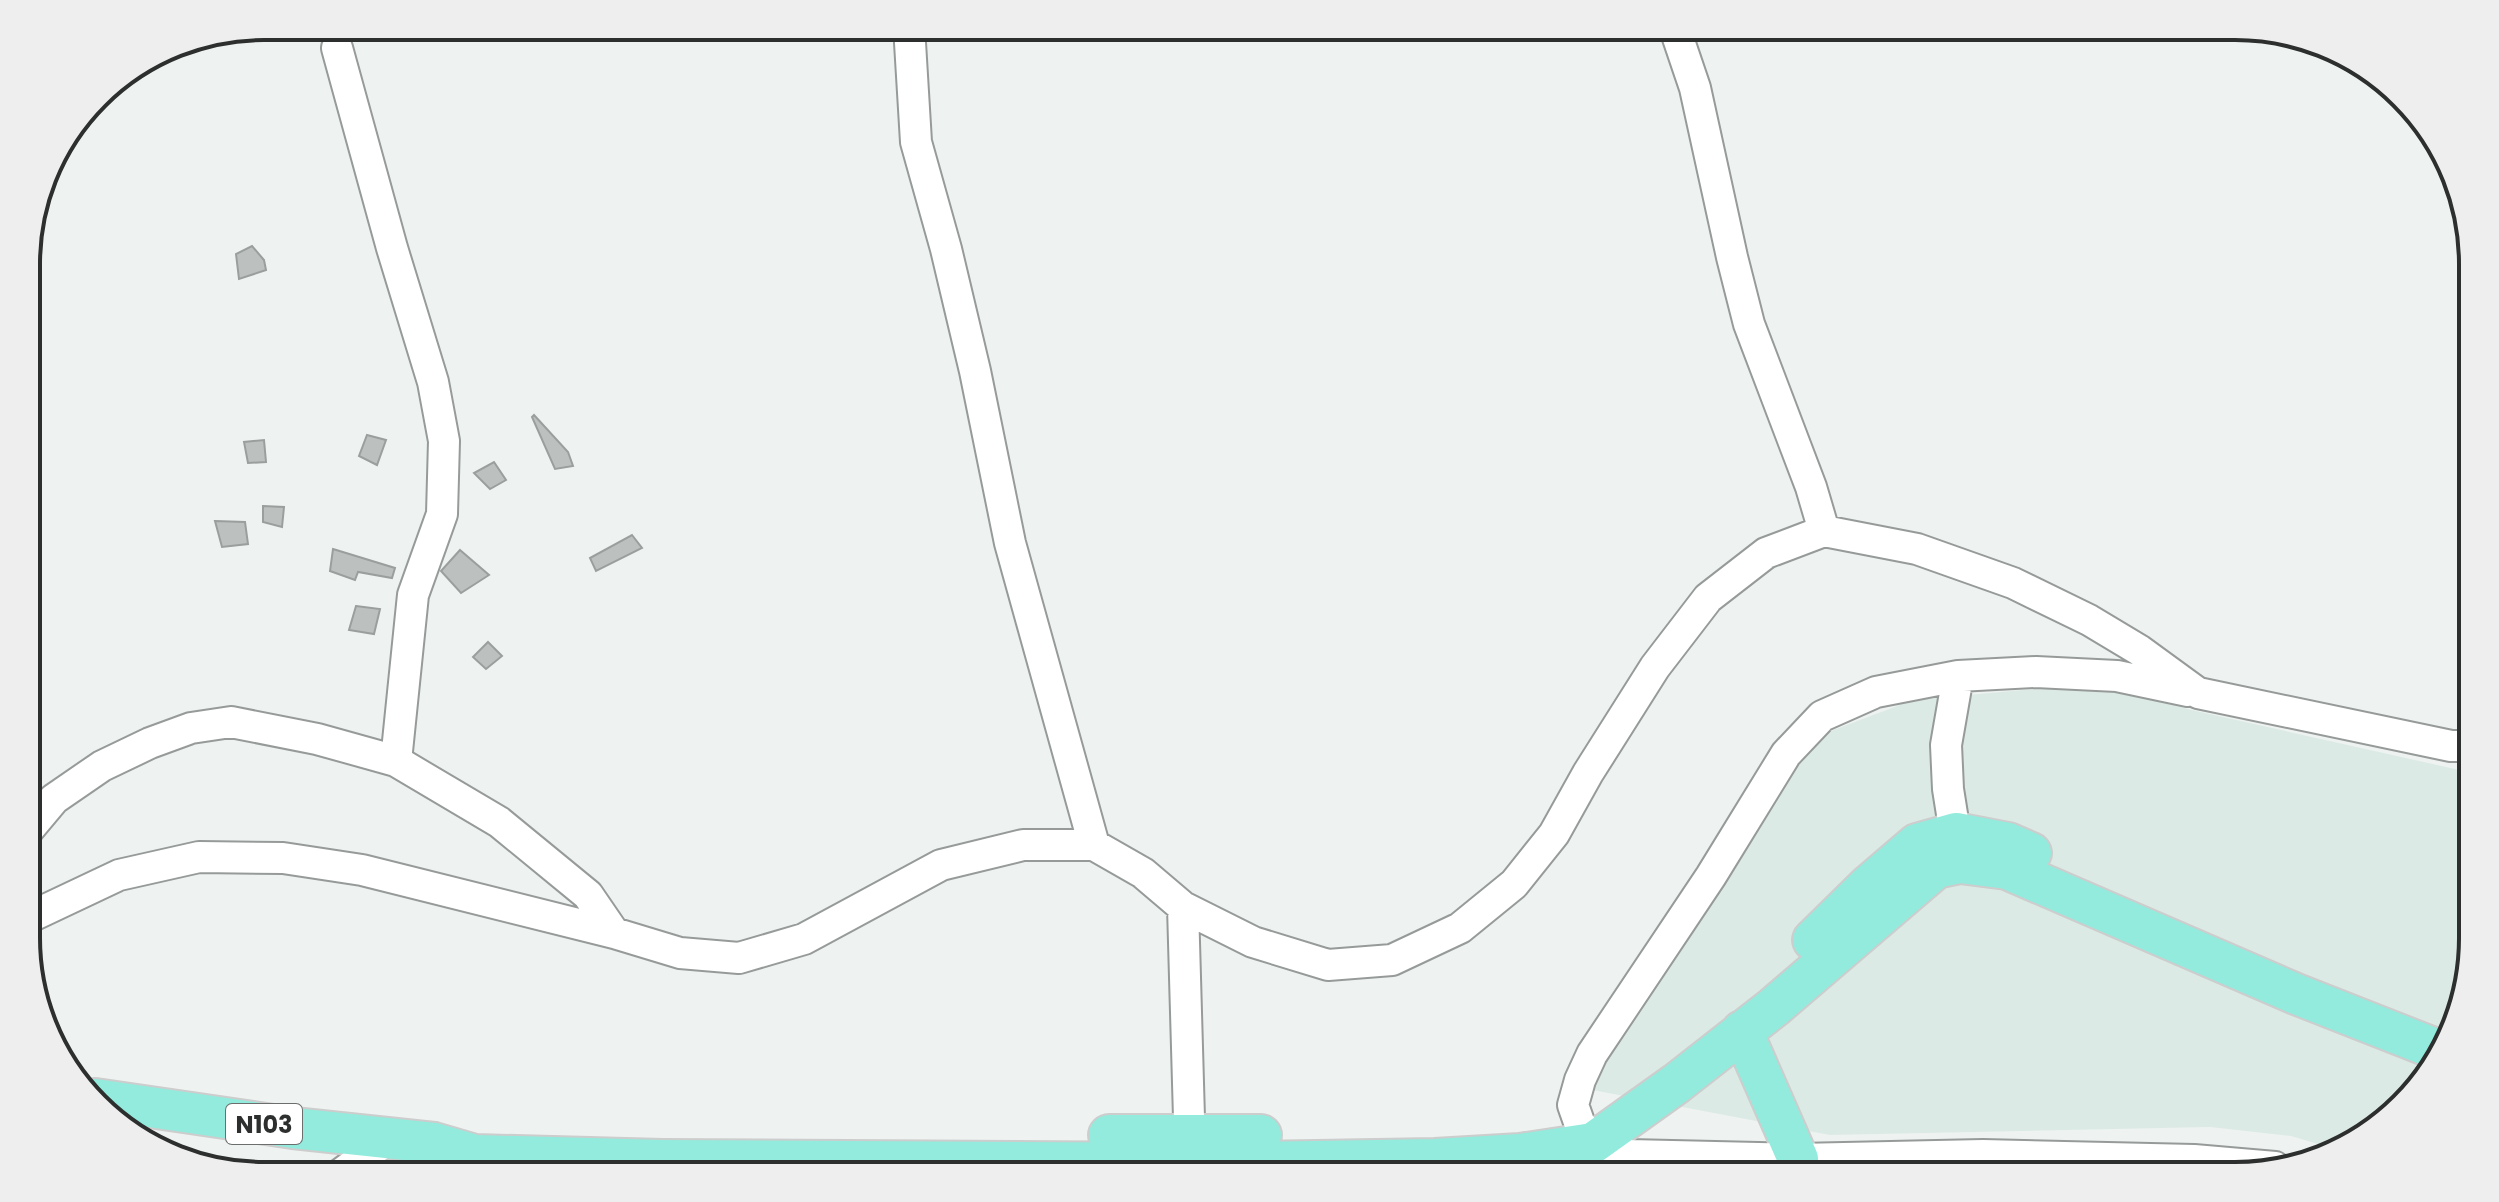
<svg xmlns="http://www.w3.org/2000/svg" width="2499" height="1202" viewBox="0 0 2499 1202" font-family="Poppins,sans-serif">
<rect width="100%" height="100%" fill="#eef3f2"/>
<path fill="#dceae6" d="M2090,684L2196,711L2473,773V938L2449,1043L2367,1136L2331,1148L2291,1136L2210,1127L1830,1135L1587,1089L1815,737L1913,700Z"/>
<path fill="#bcc1c0" stroke="#9a9f9e" stroke-width="2" d="M252,246L264,260L266,270L239,279L236,254Z
M534,415L568,452L573,466L555,469L532,417Z
M367,435L386,440L377,465L359,456Z
M264,440L266,462L248,463L244,442Z
M494,462L506,480L490,489L474,473Z
M263,506L284,507L282,527L263,522Z
M215,521L245,522L248,544L222,547Z
M632,535L642,548L596,571L590,558Z
M333,549L395,568L392,578L358,572L355,580L330,571Z
M460,550L489,575L461,593L441,571Z
M356,606L380,609L374,634L349,630Z
M488,642L502,656L486,669L473,657Z"/>
<g fill="none" stroke-linecap="round" stroke-linejoin="round">
<g stroke="#969b99" stroke-width="34">
<path id="minor" d="M909,26L916,142L946,249L975,371L1010,543L1094,845
M1674,26L1695,88L1732,257L1749,324L1811,487L1824,531
M337,48L392,248L433,382L444,441L442,514L413,595L396,761
M1958,676L1946,745L1948,789L1958,852
M2188,691L2117,676L2036,672L1958,676L1876,692L1822,716L1786,754L1711,876L1592,1054L1580,1080L1573,1105L1579,1122L1593,1143L1629,1155L1798,1159L1983,1155L2194,1160L2275,1167
M28,830L54,799L102,766L150,743L191,728L231,722L317,739L396,761L499,822L588,895L614,933
M1183,907L1190,1153
M28,918L119,875L199,857L283,858L362,870L614,933L680,953L739,958L804,939L941,865L1023,845H1094L1143,873L1183,907L1253,942L1328,965L1392,960L1460,928L1514,884L1554,834L1588,773L1655,667L1708,598L1766,553L1824,531L1917,549L2013,583L2089,620L2139,650L2198,693L2451,746H2472
M338,1176L388,1139"/>
</g>
<g stroke="#cdcdcd" stroke-width="44">
<path id="major" d="M1813,940L1868,886L1917,844L1956,833L2008,843L2031,853
M1742,1031L1798,1159
M95,1099L293,1128L434,1143L475,1155L663,1160L1190,1163L1435,1159L1520,1154L1593,1143L1677,1083L1774,1007L1936,868L1960,863L2007,869L2296,994L2441,1051
M1109,1135H1261"/>
</g>
<use href="#minor" stroke="#fff" stroke-width="30"/>
<use href="#major" stroke="#92ebdc" stroke-width="40"/>
</g>
<g text-anchor="middle" dominant-baseline="central" stroke-width="7" stroke-linejoin="round" paint-order="stroke">
<rect fill="#fff" stroke="#6c6d6d" stroke-width="2" x="226" y="1104" width="76" height="40" rx="6"/>
<g font-size="24" font-weight="bold" fill="#2d2f2f">
<text x="264" y="1124">N103</text>
</g>
</g>
<path d="M0 0H2499V1202H0ZM264 40H2235A224 224 0 0 1 2459 264V938A224 224 0 0 1 2235 1162H264A224 224 0 0 1 40 938V264A224 224 0 0 1 264 40Z" fill="#eee" fill-rule="evenodd"/>
<path fill="none" stroke="#2d2f2f" stroke-width="4" d="M264 40H2235A224 224 0 0 1 2459 264V938A224 224 0 0 1 2235 1162H264A224 224 0 0 1 40 938V264A224 224 0 0 1 264 40Z"/>
</svg>
